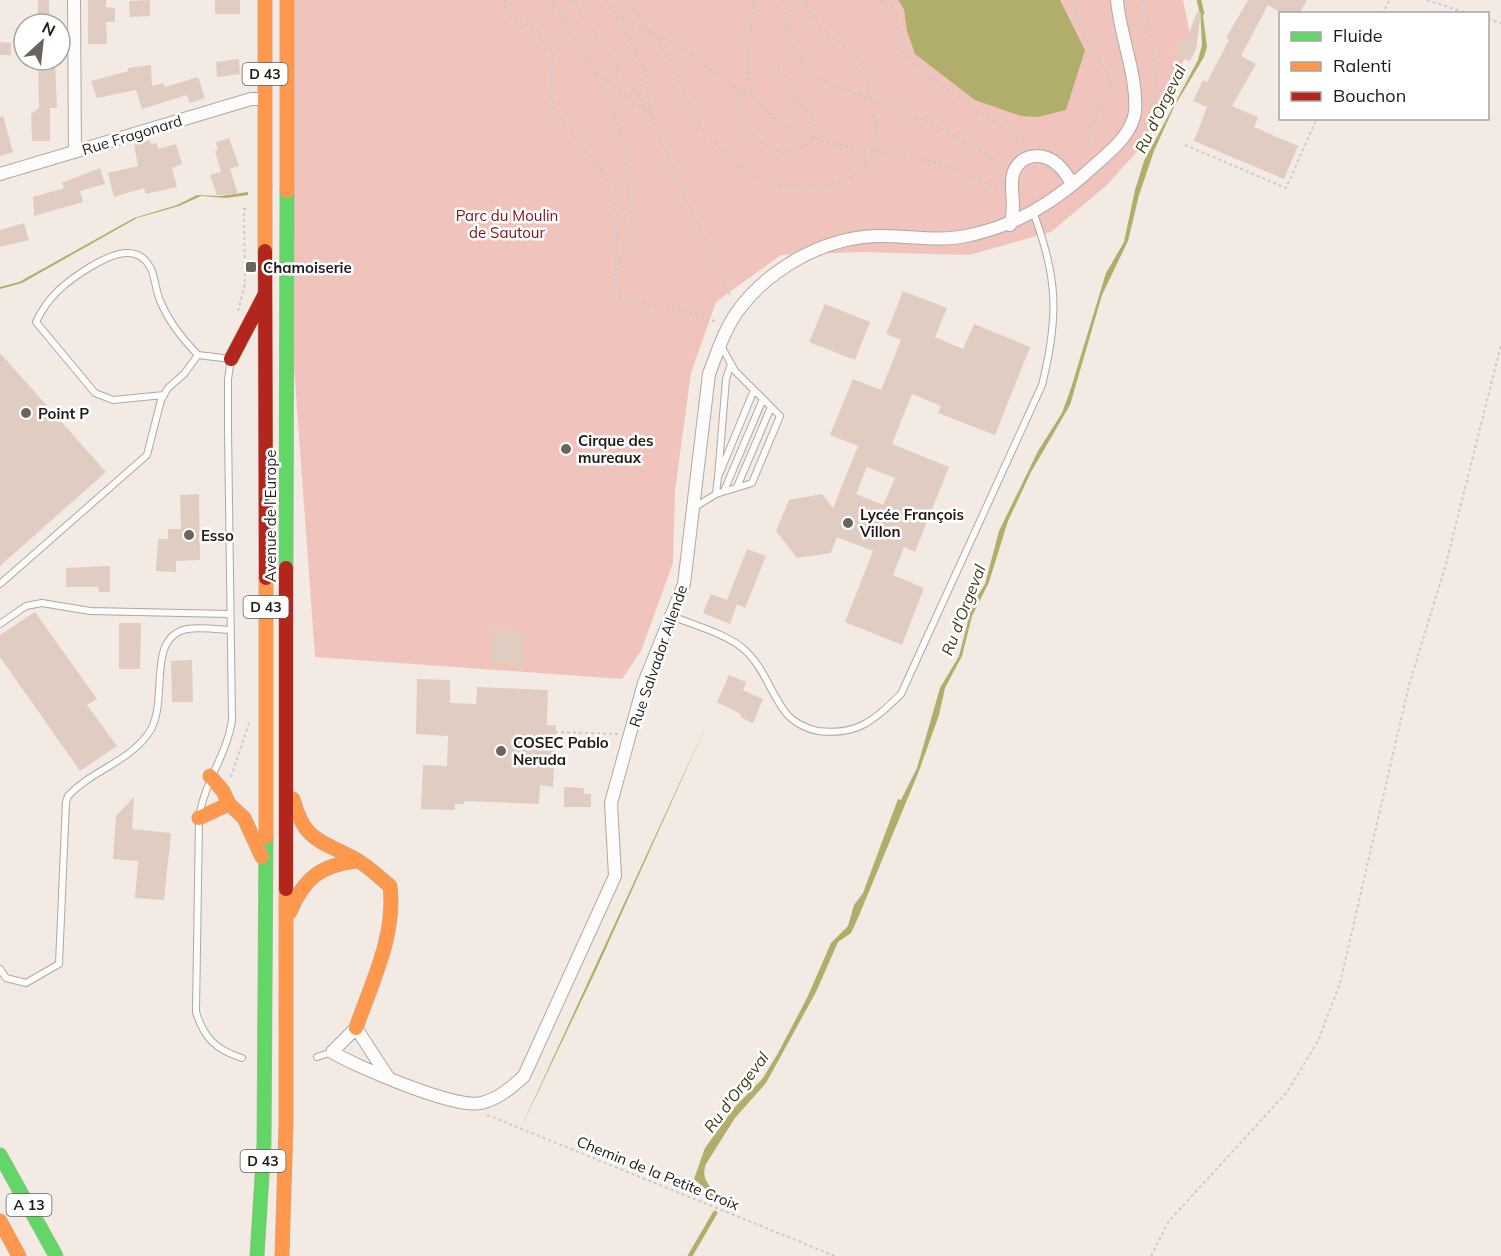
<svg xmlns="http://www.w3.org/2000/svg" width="1501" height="1256" viewBox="0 0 1501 1256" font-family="Mulish,sans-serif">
<rect width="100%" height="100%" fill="#f3ebe3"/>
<path fill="#f0c4bd" d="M292,0H1183L1192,43L1142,146L1107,185L1051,232L969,255L862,252L781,255L716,302L691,373L675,491L673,563L641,651L622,679L315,657L281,187Z"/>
<path fill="#b0ae6a" d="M898,0H1060L1085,50L1066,110L1038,117L1021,116L975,100L915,54L907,31L904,9Z
M1200,8H1202L1207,47L1204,57L1174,107L1154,151L1139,195L1128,241L1102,295L1070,405L1031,472L1008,521L989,582L972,616L962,656L945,688L939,715L919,771L858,918L851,933L838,942L816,992L766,1083L735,1118L706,1164C699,1182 715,1188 721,1202L711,1200L708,1191L694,1179L705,1148L734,1108L763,1078L778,1053L807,998L831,943L848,926L854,905L863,893L898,799L901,800L917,768L940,688L959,656L972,605L985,584L999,531L1038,451L1062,413L1071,388L1106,273L1124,242L1135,190L1144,161L1198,60L1202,45Z
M248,192V195L226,198L201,196L179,206L137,218L22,283L0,289V287L19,282L134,218L177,205L197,195L221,196Z
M708,721L598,966L519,1132Z"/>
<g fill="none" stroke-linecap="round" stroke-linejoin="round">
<path stroke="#b0ae6a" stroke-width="4.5" d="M1199,0L1202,13
M690,1256L715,1213"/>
</g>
<path fill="#e0ccc1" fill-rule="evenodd" d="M38,0H49V24H38Z
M88,0H106V7L115,8V22H106L107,44H88Z
M150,0V16L130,17L129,1Z
M215,0H240V14H215Z
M1248,0H1307L1299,14H1283L1268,5L1241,56L1256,64L1232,106L1258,117L1254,127L1298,146L1284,179L1194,141L1207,107L1193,101L1203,80L1207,82L1229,40L1226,38Z
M1197,12L1201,13L1196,49L1190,61L1174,55L1181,41L1185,43Z
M0,42L11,43V55H0Z
M239,59L240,74L217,77L216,62Z
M38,60H55L57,108H50V141H32L31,114L39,108Z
M151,65L152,86L163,83L165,87L198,77L205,98L190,103L187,95L142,109L136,90L97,98L91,81L128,71V68Z
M3,116L13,152L0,156V117Z
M229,138L239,166L230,169L238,194L217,195L210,175L221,172L215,151L218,150L216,142Z
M149,140L151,144L157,143L158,149L176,144L182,164L172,168L177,187L146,194L144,188L114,197L108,173L138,166L134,145Z
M100,168L105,184L80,191L83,202L34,216L33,197L64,188L62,183Z
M24,223L29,240L0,247V230Z
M903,291L947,308L935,337L963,349L974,324L1030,347L995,435L938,413L941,406L912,394L892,444L949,467L915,552L904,547L893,575L924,588L902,645L845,622L873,551L837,537L831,553L797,558L776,531L789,500L822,494L833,508L858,446L830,435L853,379L881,390L901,340L886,334ZM867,467L895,478L883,505L856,494Z
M825,304L870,322L855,360L809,342Z
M0,353L106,472L0,566Z
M199,494L200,560L176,561V572L156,571L158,539H168V529H181L180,495Z
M747,549L766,556L745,608L737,604L730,624L703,613L711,594L727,600Z
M110,566V592H99L98,587H66V568Z
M35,612L97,699L87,705L117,746L80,771L0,657V635Z
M119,623H141L140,669H119Z
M493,630L524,632L522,665L491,663Z
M192,660L193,702H172L171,661Z
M729,675L746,682L743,690L763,699L753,723L740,717L741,714L717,702Z
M417,679L450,680V703L476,704L477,687L548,690L547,725H556L553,787L540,785L539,804L464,801V804H455V810L421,809L423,765L447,766L448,736L416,734Z
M564,787L584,788V794H591V807H564Z
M134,797L132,829L171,833L164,900L135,898L138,861L113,859L116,816Z"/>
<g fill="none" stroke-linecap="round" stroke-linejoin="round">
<g stroke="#aea8a2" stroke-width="8">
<path id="lane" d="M164,395L113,400L95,393L36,322C48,296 66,282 90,267C110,255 139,241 152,271C155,280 156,289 159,298C168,321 181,337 198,355
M718,477L726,379L731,364
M737,487L771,407
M724,491L763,399
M716,494L718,477L754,390
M695,507L716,494L752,483L780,416L735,371L720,344
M0,584L147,455L161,400L168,388L184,374L198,355L231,359L228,379V428L232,720C227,755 204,782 199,818L196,1012C204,1038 216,1050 242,1058
M672,616C695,626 729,634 747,652C765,670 771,694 786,713C793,722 807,729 818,731C858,736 874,720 901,694L1042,385C1059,317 1058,277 1033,212
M0,624L26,606L42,603L90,611L229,614
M0,969L6,978L26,983L59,964L66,802L68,796C91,771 128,762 148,734C171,703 144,638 187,629C200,627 216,629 229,630
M317,1057L332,1052"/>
</g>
<g stroke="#aea8a2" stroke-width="14">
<path id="street" d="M74,0L75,152
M0,174L251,99H265
M1010,225C1017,204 1009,189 1013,174C1020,152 1044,152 1058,165C1064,170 1068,178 1073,184
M388,1077L356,1028L332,1052C357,1067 455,1109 481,1103C498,1099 511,1088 524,1076L615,876L611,803L644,683L684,584L709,374C717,353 724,331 737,312C768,269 823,238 876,236C905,235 937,242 966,236C1019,225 1056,201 1095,165C1111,151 1132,134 1135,112C1138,77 1120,36 1117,0"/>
</g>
<g stroke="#bab09e" stroke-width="15">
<path id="fast" d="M286,568L287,191
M0,1155L56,1256
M257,1256L264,1144L266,837"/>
</g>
<g stroke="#bab09e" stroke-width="15">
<path id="slow" d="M265,0V251
M287,191V0
M266,578V837
M210,776L223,791L229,804
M293,799C305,843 321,840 357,860C369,867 379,877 390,886C396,935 372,982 356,1028
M199,818L229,804L244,818L262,857
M290,912C304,878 321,865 357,861
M0,1221L19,1256
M282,1256L286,1125V889"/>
</g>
<g stroke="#bab09e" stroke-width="15">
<path id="jam" d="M265,251L266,578
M231,359L264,296
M286,889V568"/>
</g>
<path stroke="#cdcac8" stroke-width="2" stroke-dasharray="3 3" stroke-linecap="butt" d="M505,0L507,16L533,27L554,54L550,92L556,113L606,177L618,218L615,272
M552,0L593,70L650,114L687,202L731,297
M572,0L649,112
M607,0L615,15
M627,0C643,20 660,40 671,63C685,88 690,119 711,139C727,155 744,172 765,180C795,193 863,190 873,152C879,129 870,95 864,72C858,51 837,44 824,30C815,21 808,11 804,0
M753,0C754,28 738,69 754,95C787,151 877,147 932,162C955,168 978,180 1000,190
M783,0L791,44L818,79L938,126L1004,165
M880,0L895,8L903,54L936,81L1027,144
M1072,0L1084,35L1111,80L1088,139L1091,150
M1143,0C1150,37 1164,85 1147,121
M1427,0L1470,14
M1382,14L1390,0
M1488,19L1501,23
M594,73L624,139L632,224L615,275L621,299L686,311L717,322
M737,89L753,94
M650,114L646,72L615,15L673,42L737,89L736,104L754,138L783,153L810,144L817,130L809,111L789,93L783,68L791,44
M1185,145L1286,188L1317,118
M238,311L245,284L244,209H249
M555,732L618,734
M231,777L249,723
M487,1115L835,1256
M1151,1256L1169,1221L1287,1092L1318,1041L1340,983L1409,685L1446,564L1501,345"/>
<use href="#lane" stroke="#fdfcfb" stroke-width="6"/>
<use href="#street" stroke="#fdfcfb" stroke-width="12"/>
<use href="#fast" stroke="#63d668" stroke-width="14"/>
<use href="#slow" stroke="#ff974d" stroke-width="14"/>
<use href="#jam" stroke="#b3261e" stroke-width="14"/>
</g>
<g fill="#6a645e" stroke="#fff" stroke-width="2">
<rect x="245" y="261" width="12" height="12" rx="3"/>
<circle cx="26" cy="413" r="6"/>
<circle cx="566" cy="449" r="6"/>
<circle cx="848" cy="523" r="6"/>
<circle cx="189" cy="535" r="6"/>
<circle cx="501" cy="751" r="6"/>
</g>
<g text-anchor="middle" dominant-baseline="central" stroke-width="5" stroke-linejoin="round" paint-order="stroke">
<g fill="#fff" stroke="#64605d" stroke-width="1.5">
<rect x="242.5" y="63" width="45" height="22" rx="4.5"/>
<rect x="243.5" y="596" width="45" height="22" rx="4.5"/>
<rect x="240.5" y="1150" width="45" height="22" rx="4.5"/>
<rect x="6.5" y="1194" width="45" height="22" rx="4.5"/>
</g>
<g font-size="14" font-weight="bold" fill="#211c17">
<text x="265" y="74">D 43</text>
<text x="266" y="607">D 43</text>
<text x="263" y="1161">D 43</text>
<text x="29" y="1205">A 13</text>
</g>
<g font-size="15" fill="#211c17" stroke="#fff">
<text transform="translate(132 135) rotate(-17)">Rue Fragonard</text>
<text transform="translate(270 516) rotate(-90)">Avenue de l'Europe</text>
<text transform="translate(658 656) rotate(-71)">Rue Salvador Allende</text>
<text transform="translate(658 1173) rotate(22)">Chemin de la Petite Croix</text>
</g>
<g font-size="15" fill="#821019" stroke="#fff">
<text x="507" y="215">Parc du Moulin<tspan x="507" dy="17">de Sautour</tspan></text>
</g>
<g font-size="15" font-weight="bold" fill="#211c17" stroke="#fff" text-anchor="start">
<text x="263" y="267">Chamoiserie</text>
<text x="38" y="413">Point P</text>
<text x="578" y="440">Cirque des<tspan x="578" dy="17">mureaux</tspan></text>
<text x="860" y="514">Lycée François<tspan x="860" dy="17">Villon</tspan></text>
<text x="201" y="535">Esso</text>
<text x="513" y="742">COSEC Pablo<tspan x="513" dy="17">Neruda</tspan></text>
</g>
<g font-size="16" font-style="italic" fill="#3e3e16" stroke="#fff">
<text transform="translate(1160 109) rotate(-64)">Ru d'Orgeval</text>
<text transform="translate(963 610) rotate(-69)">Ru d'Orgeval</text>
<text transform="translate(736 1092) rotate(-53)">Ru d'Orgeval</text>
</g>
</g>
<rect x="1279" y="12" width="210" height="108" fill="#ffffff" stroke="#a6a4a2" stroke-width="1.5"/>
<rect x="1291" y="32" width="30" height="9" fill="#63d668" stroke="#a6a4a2" stroke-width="1.5"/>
<text x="1333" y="42" font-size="18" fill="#211c17">Fluide</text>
<rect x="1291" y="62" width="30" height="9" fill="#ff974d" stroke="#a6a4a2" stroke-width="1.5"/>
<text x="1333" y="72" font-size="18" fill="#211c17">Ralenti</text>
<rect x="1291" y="92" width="30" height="9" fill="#b3261e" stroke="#a6a4a2" stroke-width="1.5"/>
<text x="1333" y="102" font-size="18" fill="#211c17">Bouchon</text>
<g transform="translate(42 42) rotate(27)"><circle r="28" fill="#ffffff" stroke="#a6a4a2" stroke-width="1.5"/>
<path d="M0-4.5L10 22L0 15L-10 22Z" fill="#6a645e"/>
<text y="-9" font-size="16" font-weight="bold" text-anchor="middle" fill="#211c17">N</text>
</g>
</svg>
